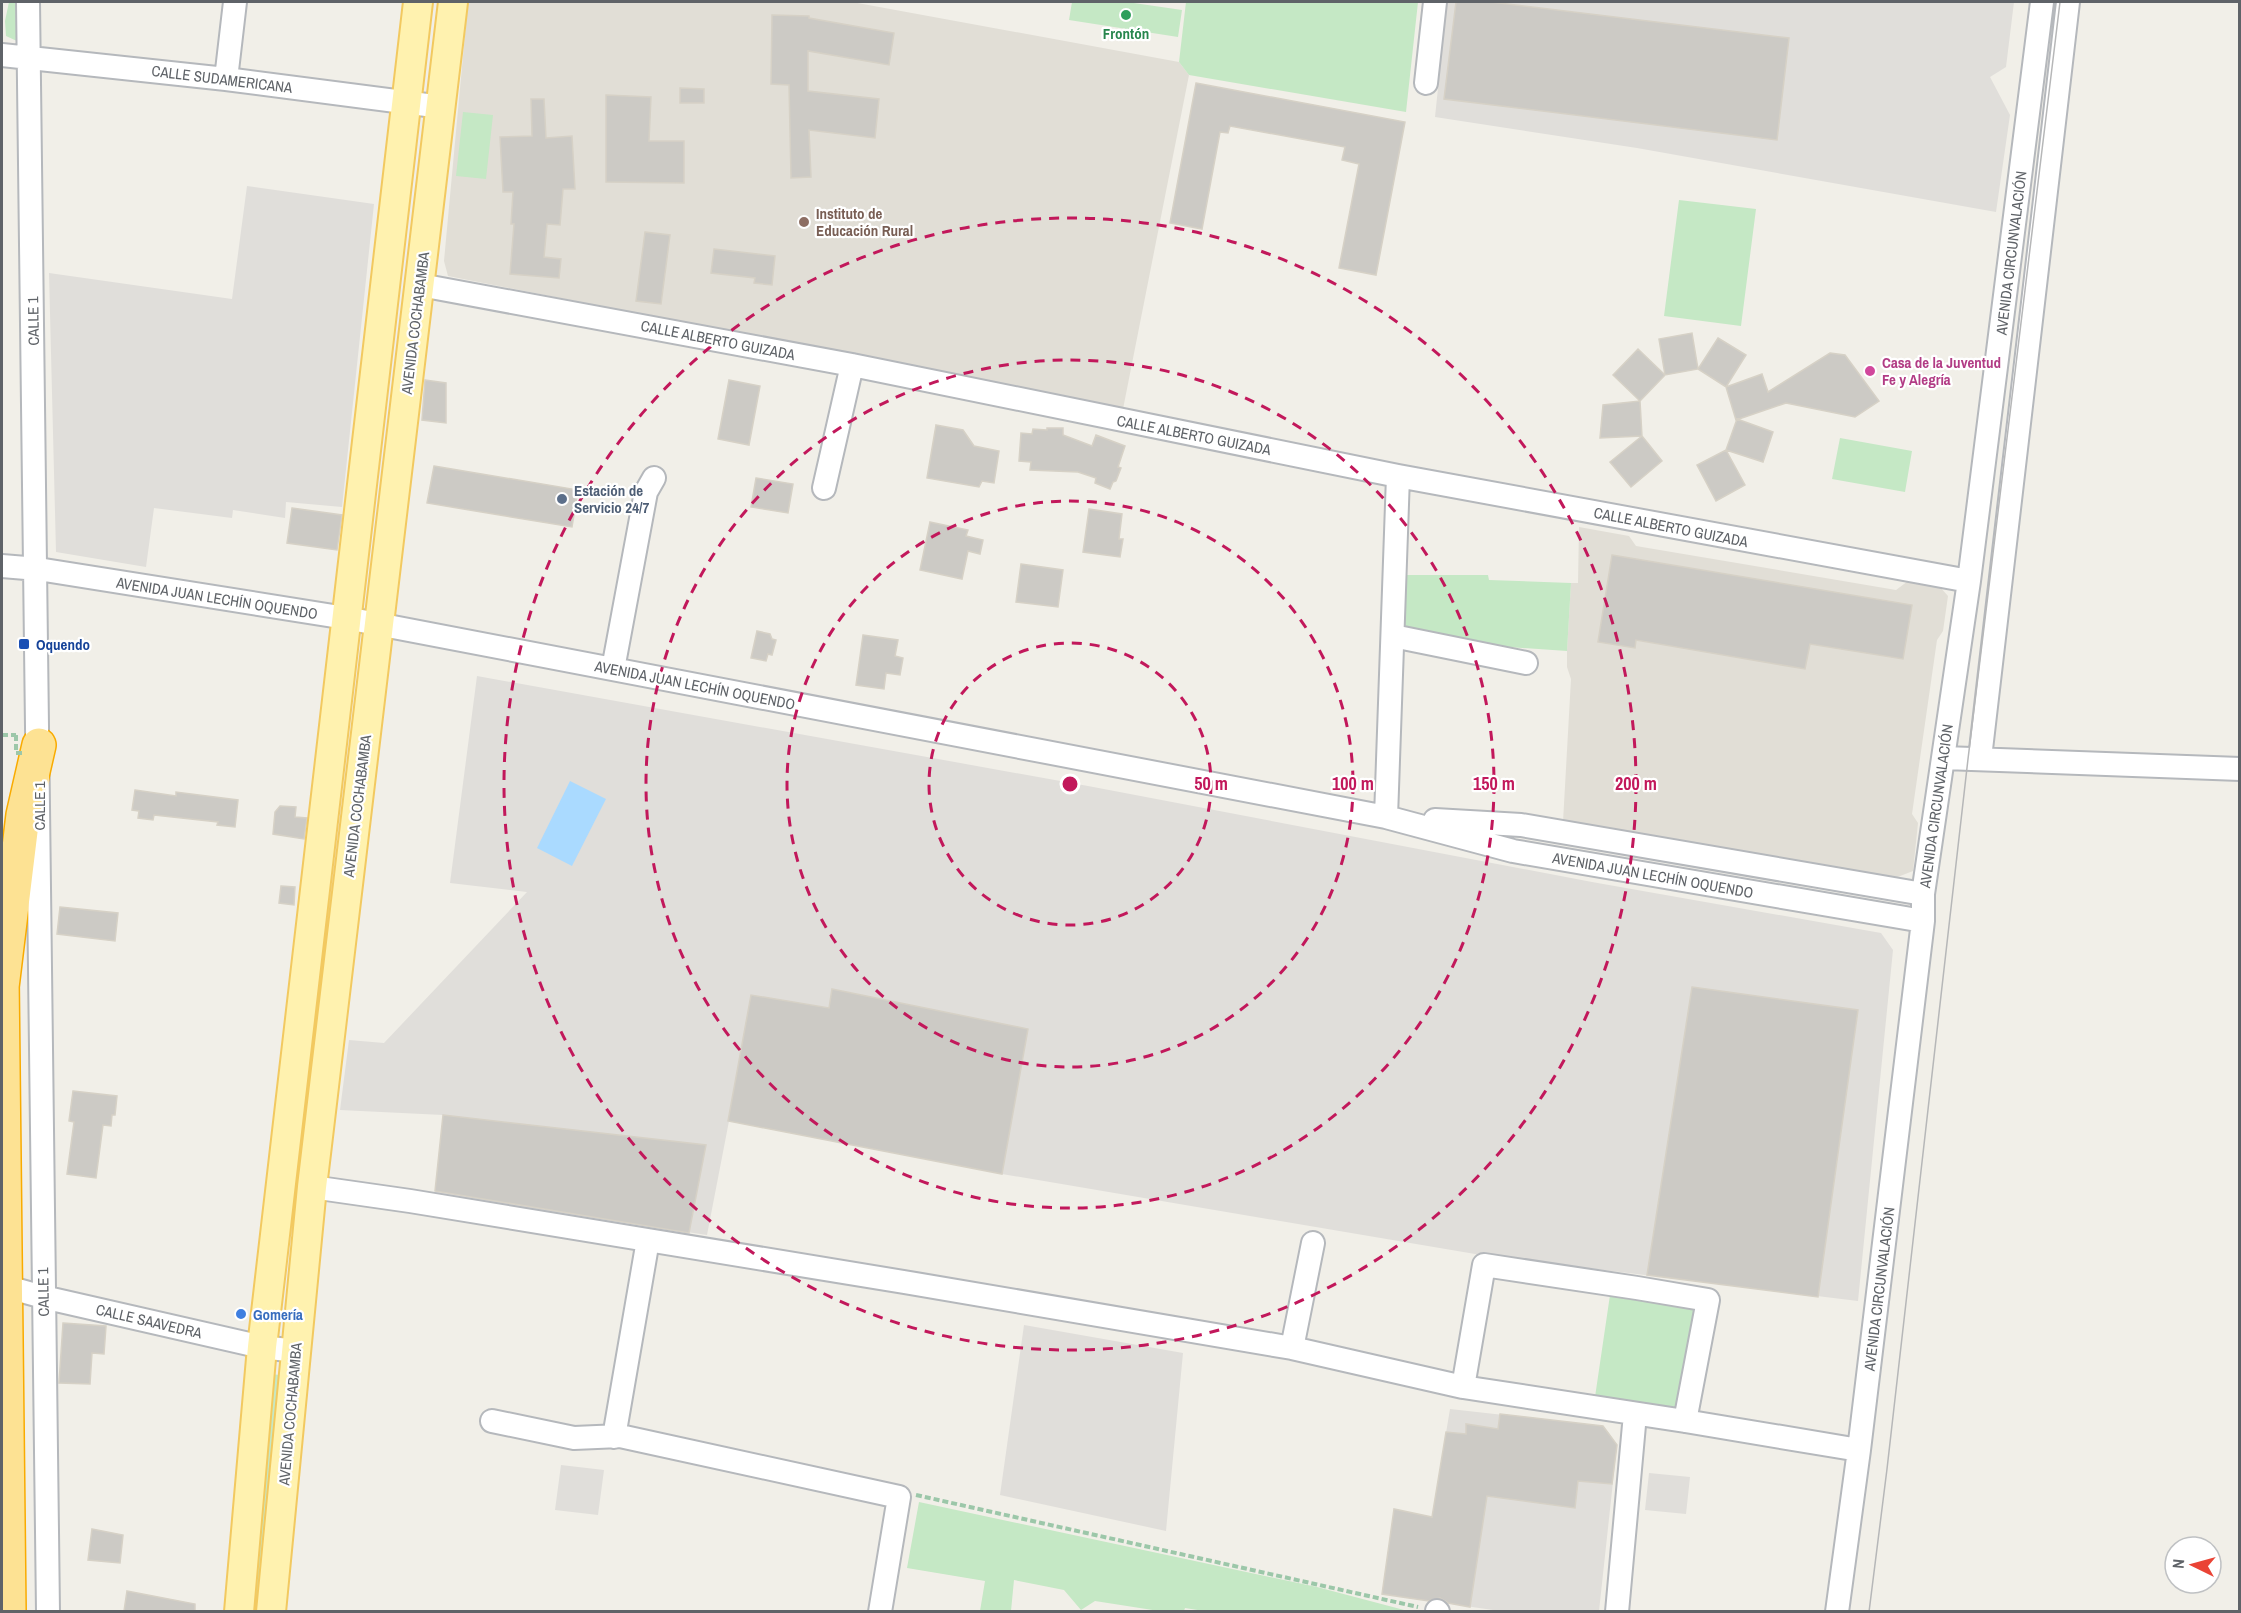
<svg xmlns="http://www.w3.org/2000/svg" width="2241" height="1613" viewBox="0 0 2241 1613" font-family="'Archivo Narrow',sans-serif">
<rect width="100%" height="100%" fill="#f1efe8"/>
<path fill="#e0deda" d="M1447,2H2014L2006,67L1990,77L2010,115L1996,212L1637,148L1435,117Z
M247,186L374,204L342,507L286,502L285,518L233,510L232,518L154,508L146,567L56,552L49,273L232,299Z
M477,676L1088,786L1592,882L1881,933L1893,950L1858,1301L1481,1255L1002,1174L729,1121L707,1235L435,1194L443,1115L340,1110L349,1040L384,1043L527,892L450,883Z
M1024,1325L1183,1353L1166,1531L1000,1495Z
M1450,1409L1603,1426L1609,1433L1617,1445L1599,1611H1500L1382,1594L1394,1509L1432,1517Z
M561,1465L604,1470L598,1515L555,1510Z
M1649,1473L1690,1477L1686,1514L1645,1510Z"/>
<path fill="#e1ded6" d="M468,2H852L1179,62L1189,75L1123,409L448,276L444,261Z
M1579,527L1629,536L1636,546L1896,590L1908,581L1940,587L1948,596L1943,631L1937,640L1912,814L1918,823L1913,871L1895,878L1563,822L1571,679L1567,667V651L1571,583H1578Z"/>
<path fill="#c5e8c5" d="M9,2H16L17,41L6,36L5,21Z
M1072,2H1127L1182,10L1178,37L1069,20Z
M1186,2H1418L1406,112L1189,75L1179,62Z
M463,112L493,115L486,179L456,176Z
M1679,200L1756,209L1741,326L1664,316Z
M1840,438L1912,451L1905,492L1832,479Z
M1401,575H1488L1489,580L1571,583L1567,651L1478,645L1410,634L1401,624Z
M1610,1295L1699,1309L1682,1411L1595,1397Z
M272,1374L286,1376L263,1611L249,1612Z
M919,1502L1317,1587L1408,1611L1210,1612L1185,1608L1184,1611H1159L1095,1601L1081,1610L1064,1590L1014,1580L1011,1611H980L985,1581L907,1568Z"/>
<path fill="#aadaff" d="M570,781L606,799L572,866L537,848Z"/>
<path fill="#cccac5" stroke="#d6d1c6" stroke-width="1.5" d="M1456,2H1491L1789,38L1777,140L1444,99Z
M772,15L809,16V18L894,33L889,65L808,51V91L879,99L875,138L809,130L811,177L791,178L789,85L771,84Z
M1196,83L1405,122L1376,275L1339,268L1359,164L1342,160L1345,147L1230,126L1228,133L1220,132L1202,229L1170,223Z
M680,88L704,89V103H680Z
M606,95L651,97L649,141H684V183L606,182Z
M531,99H544L546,138L572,136L575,189H563L560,225L547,224L544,257L561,259L559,278L510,274L514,224H511L513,192H503L500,137L532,136Z
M645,232L670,235L661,304L636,301Z
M714,249L775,256L772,285L754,283L755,278L711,273Z
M1692,333L1698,369L1665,375L1659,339Z
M1718,338L1746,355L1726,387L1698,369Z
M1638,349L1665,375L1640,401L1613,375Z
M1830,353L1845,355L1879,401L1855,417L1786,403L1736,420L1726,387L1762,374L1768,392Z
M425,380L446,383V423L422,420Z
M729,380L760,386L749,445L718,439Z
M1640,401L1642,436L1600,438L1603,405Z
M1737,419L1773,432L1763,462L1726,450Z
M936,425L963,430L974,446L999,451L994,483L982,481L979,487L927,478Z
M1047,428H1063V435L1092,446L1096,435L1125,446L1118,467L1121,468L1116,481L1113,482L1110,489L1095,483L1096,478L1078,472L1030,470L1031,462L1019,461L1021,433L1032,434L1033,429L1047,430Z
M1642,436L1662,461L1631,487L1610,462Z
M1726,450L1745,485L1716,501L1697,465Z
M434,466L578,490L572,527L427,503Z
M756,478L793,484L788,513L751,507Z
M292,508L342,515L337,550L287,543Z
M1089,509L1122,514L1119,539H1123L1120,557L1083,552Z
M930,522L968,530L966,536L983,540L980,554L968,551L962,579L920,570Z
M1612,555L1912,605L1903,659L1810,644L1805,669L1636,640L1635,648L1598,642Z
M1021,564L1063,570L1058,607L1016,602Z
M757,631L770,634L772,639L776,640L772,655L768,654L766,661L751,658Z
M863,635L898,640L895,656L903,658L900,675L886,673L884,689L856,685Z
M135,790L176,796V792L238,800L235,827L217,825L218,822L154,815L153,820L138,818L139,811L132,810Z
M280,806L296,807L295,817L307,818L304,839L273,834L275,812Z
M281,886L295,887L294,905L279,903Z
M60,907L118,913L115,941L57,934Z
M1692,987L1858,1010L1818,1297L1647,1275Z
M832,989L1028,1029L1002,1174L728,1121L751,995L829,1008Z
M73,1091L117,1096L115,1115H112L111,1126L103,1125L96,1178L67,1174L74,1122L69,1121Z
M443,1115L706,1145L689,1233L435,1191Z
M63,1323L106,1326L104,1354L92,1353L90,1384L59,1383Z
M1500,1414L1603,1426L1617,1445L1612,1484L1578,1481L1575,1508L1487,1496L1470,1607L1448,1603L1440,1598L1429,1601L1382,1594L1394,1509L1432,1517L1446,1432L1466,1434V1424L1498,1429Z
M92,1529L123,1535L120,1563L88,1560Z
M127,1591L195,1604V1611H124Z"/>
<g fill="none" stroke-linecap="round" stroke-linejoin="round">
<g stroke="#b5b8bc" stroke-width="26">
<path id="minor" d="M28,2C38,538 40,1075 48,1612
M2,55L226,79L442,107
M226,79L235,2
M1426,83L1435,2
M420,285L852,365L1398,476L1969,581
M824,488L852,365
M2,566L38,569L346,618L1386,817L1513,851L1923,921
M1393,636L1526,663
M613,669L646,492L654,478
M1944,758L2240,769
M1980,758L2068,2
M1386,817L1398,476
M1435,820L1521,825L1923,894
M312,1187L410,1201L904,1282L1292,1348L1463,1387L1685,1421L1859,1450
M4,1286L43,1297L262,1347L296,1351
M1292,1348L1313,1243
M1463,1387L1484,1265L1637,1288L1708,1300L1685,1421
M492,1421L574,1438L620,1436L899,1497L880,1612
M614,1437L648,1240
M1437,1611L1438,1612
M1617,1612L1635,1414
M1837,1612L1859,1450L1923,921V894L1969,581L2042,2"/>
</g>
<g stroke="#f2c960" stroke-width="32">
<path id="major" d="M239,1612L262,1347L418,2
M271,1612L312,1187L453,2"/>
</g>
<g stroke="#f9ab00" stroke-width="36">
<path id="highway" d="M2,977L9,1612
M2,987L23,815L39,745"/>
</g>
<path stroke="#9cc7a9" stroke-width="4" stroke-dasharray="6 3" stroke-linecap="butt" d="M2,735H16
M916,1495L1418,1607"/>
<use href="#minor" stroke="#fff" stroke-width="22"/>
<use href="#major" stroke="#fff2af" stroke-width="28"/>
<use href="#highway" stroke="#fde293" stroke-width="33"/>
<path stroke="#b6b7b8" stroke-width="1.5" d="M1869,1612L1887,1469L1968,759L2060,2"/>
<path stroke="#9cc7a9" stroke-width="4" stroke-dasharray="6 3" stroke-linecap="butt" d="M16,735V753H24"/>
</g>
<g fill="none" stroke="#c2185b" stroke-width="3" stroke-dasharray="10 8">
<circle cx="1070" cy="784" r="141"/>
<circle cx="1070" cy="784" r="283"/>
<circle cx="1070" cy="784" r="424"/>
<circle cx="1070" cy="784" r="566"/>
</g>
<circle fill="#2e9e5b" stroke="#fff" stroke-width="2" cx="1126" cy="15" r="6"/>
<circle fill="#8d6e63" stroke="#fff" stroke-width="2" cx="804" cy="222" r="6"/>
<circle fill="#d1479c" stroke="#fff" stroke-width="2" cx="1870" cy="371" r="6"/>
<circle fill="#5c6f8a" stroke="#fff" stroke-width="2" cx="562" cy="499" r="6"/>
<rect fill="#1a4fb4" stroke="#fff" stroke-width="2" x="18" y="638" width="12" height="12" rx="3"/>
<circle fill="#3f7fe0" stroke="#fff" stroke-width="2" cx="241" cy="1314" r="6"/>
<g text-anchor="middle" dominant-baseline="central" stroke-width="4.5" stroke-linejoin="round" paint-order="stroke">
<g font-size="15" font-weight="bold" fill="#27864d" stroke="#fff">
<text x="1126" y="33">Frontón</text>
</g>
<g font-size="15" fill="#5f6368" stroke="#fff">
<text transform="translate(222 79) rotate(7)">CALLE SUDAMERICANA</text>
<text transform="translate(2011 253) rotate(-83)">AVENIDA CIRCUNVALACIÓN</text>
<text transform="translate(33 321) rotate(-91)">CALLE 1</text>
<text transform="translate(415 323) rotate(-83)">AVENIDA COCHABAMBA</text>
<text transform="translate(718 340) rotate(11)">CALLE ALBERTO GUIZADA</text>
<text transform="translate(1194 435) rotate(11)">CALLE ALBERTO GUIZADA</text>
<text transform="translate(1671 527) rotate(11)">CALLE ALBERTO GUIZADA</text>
<text transform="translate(217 598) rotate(9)">AVENIDA JUAN LECHÍN OQUENDO</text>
<text transform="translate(695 685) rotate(11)">AVENIDA JUAN LECHÍN OQUENDO</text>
<text transform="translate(39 806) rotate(-90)">CALLE 1</text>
<text transform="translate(357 806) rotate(-83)">AVENIDA COCHABAMBA</text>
<text transform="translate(1936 806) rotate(-82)">AVENIDA CIRCUNVALACIÓN</text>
<text transform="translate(1653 875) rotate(10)">AVENIDA JUAN LECHÍN OQUENDO</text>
<text transform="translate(1879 1289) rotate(-83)">AVENIDA CIRCUNVALACIÓN</text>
<text transform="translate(43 1292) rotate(-91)">CALLE 1</text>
<text transform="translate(149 1321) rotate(13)">CALLE SAAVEDRA</text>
<text transform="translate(290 1414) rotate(-85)">AVENIDA COCHABAMBA</text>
</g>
<g font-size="15" font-weight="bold" fill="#785e54" stroke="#fff" text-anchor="start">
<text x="816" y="213">Instituto de<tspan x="816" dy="17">Educación Rural</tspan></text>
</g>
<g font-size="15" font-weight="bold" fill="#b23c85" stroke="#fff" text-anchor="start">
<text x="1882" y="362">Casa de la Juventud<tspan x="1882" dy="17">Fe y Alegría</tspan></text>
</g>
<g font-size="15" font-weight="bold" fill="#4e5e75" stroke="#fff" text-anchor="start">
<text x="574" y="490">Estación de<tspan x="574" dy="17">Servicio 24/7</tspan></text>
</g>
<g font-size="15" font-weight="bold" fill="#164399" stroke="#fff" text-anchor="start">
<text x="36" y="644">Oquendo</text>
</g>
<g font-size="15" font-weight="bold" fill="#366cbe" stroke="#fff" text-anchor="start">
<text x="253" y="1314">Gomería</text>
</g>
</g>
<circle cx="1070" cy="784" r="9" fill="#c2185b" stroke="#fff" stroke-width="3"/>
<g font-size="18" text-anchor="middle" font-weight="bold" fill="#c2185b" stroke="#fff" stroke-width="4.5" stroke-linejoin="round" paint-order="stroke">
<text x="1211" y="790">50 m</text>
<text x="1353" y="790">100 m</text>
<text x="1494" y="790">150 m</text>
<text x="1636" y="790">200 m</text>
</g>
<rect width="2241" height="1613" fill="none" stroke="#5f6368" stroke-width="6"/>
<g transform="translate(2193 1565) rotate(275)"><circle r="28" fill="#ffffff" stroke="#bfc1c3" stroke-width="1.5"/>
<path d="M0-4.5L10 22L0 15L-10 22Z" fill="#ea4335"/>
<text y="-9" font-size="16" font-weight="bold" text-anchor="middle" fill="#5f6368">N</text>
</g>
</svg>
